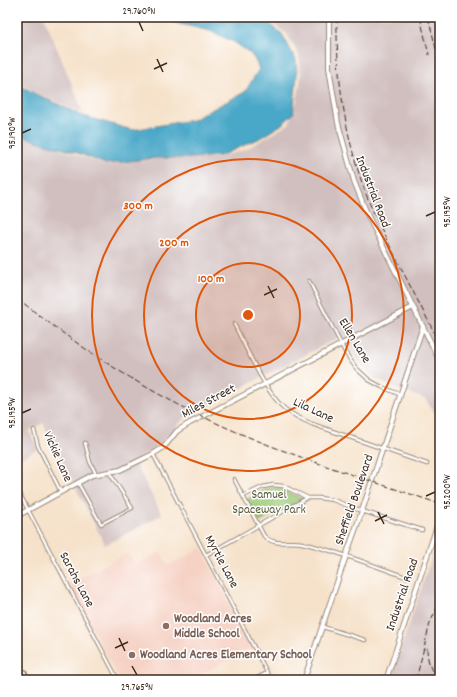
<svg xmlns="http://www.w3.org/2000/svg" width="457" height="697" viewBox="0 0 457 697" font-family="Dekko,sans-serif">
<rect width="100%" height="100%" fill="#fff"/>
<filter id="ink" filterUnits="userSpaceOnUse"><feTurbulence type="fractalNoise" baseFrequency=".025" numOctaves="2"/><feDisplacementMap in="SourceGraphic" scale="8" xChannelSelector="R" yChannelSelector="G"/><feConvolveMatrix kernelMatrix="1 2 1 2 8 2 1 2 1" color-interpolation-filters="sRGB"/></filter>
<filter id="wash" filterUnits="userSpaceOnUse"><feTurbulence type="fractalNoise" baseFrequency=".012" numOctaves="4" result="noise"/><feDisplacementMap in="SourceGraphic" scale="16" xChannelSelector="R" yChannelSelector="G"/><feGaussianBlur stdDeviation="0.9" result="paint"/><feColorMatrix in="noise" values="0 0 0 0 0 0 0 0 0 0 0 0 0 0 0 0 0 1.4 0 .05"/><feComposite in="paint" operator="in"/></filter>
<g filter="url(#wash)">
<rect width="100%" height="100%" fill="#f6e2ca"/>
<path fill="#f6d2c5" d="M201,548L252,647L194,678V680H119L69,584L128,553L135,565L161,552L168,566Z"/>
<path fill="#d1bfbf" d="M17,17H44L84,114L41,95L17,82Z
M263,17H440V420L425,399L391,387L376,379L362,367L348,348L342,336L185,417L173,431L156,447L134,461L162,515L105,545L43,423L29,431L38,449L17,460V134L106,165L154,159L218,158L247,149L289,124L297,100L301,77L299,55L287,34Z
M440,532V680H390L396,663Z"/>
<path fill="#9fcc7a" stroke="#6d7b4c" d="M273,487L280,489L302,499L260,522L247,499L266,489Z"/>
<path fill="#49a7c8" stroke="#426873" d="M150,17H261L282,34L296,60L297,75L293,114L281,125L258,139L220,156L191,158H154L106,164L78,153L36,141L17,133V84L36,94L83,116L132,130L192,120L245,92L259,69L255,60L250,53L234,42L210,31L185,25L179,24L165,19Z"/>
</g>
<g filter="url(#ink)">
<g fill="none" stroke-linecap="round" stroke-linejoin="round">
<g stroke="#988674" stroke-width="4.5">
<path id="street" d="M309,281L345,352L356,368L369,380L382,387L399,394
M234,324C246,347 266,394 285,409C294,416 303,420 312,424L427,464
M34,430L38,446L61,492
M85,443L90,462L96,474
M153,454L271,680
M234,479L264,536C275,547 289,540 302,543C337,551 372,565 406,577
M78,483L101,524L132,508L109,472
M17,489L118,680
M243,496L263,487L273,485L283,486L308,498H319L333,500L362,511L422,530
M206,555L307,498
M323,627L365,640
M17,665L25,680
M253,680L267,673"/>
</g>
<g stroke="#988674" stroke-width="6">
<path id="secondary" d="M329,17V68L338,123L354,181L368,216L440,361
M17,516L92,475L120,470L153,454L164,447L177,431L190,423L413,307
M304,680L346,556L362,511L423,326
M386,680L440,517"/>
</g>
<use href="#street" stroke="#fff" stroke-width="2.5"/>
<use href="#secondary" stroke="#fff" stroke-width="4"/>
<path stroke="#3b2a1e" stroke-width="1" stroke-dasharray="6 3" stroke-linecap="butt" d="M337,17C336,77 345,137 366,194C374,216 386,238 397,260C411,288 426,316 440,344
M420,17L429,55
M428,17L440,64
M17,298C77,346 142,389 212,421C285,455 364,478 440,504
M427,648C427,660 430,670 438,680
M17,653L31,680
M416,680L430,623L440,601"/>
</g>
</g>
<path fill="none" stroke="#3b2a1e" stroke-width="1.5" d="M139,22L143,31M157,59L163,72M154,69L167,63M22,133L31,129M426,216L435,212M268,286L274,298M264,295L277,289M22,413L31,409M426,496L435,492M378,512L384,524M375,521L387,515M119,638L125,651M115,648L128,642M132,666L137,675"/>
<circle cx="248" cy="315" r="52" fill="#df570d" fill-opacity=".12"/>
<g fill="none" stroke="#df570d" stroke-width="2">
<circle cx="248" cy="315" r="52"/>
<circle cx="248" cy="315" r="104"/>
<circle cx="248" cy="315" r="156"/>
</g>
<g fill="#8d6e63" stroke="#fff" stroke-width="1.5">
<circle cx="166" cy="626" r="4"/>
<circle cx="132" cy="655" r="4"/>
</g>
<g text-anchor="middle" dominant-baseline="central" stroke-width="3" stroke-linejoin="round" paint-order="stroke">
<g font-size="13" fill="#3b2a1e" stroke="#fff">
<text transform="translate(372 192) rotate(69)">Industrial Road</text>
<text transform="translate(354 341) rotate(59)">Ellen Lane</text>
<text transform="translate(209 402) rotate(-28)">Miles Street</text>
<text transform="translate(313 411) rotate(25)">Lila Lane</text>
<text transform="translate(57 457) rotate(66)">Vickie Lane</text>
<text transform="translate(355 500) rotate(-71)">Sheffield Boulevard</text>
<text transform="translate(221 562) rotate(62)">Myrtle Lane</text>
<text transform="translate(76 580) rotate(62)">Sarahs Lane</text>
<text transform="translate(403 595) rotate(-71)">Industrial Road</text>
</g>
<g font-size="13" fill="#595b3a" stroke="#fff">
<text x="269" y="495">Samuel<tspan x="269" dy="15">Spaceway Park</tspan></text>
</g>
<g font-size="13" font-weight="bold" fill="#785e54" stroke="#fff" text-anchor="start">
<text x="174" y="619">Woodland Acres<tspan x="174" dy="15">Middle School</tspan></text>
<text x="140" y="655">Woodland Acres Elementary School</text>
</g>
</g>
<circle cx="248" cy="315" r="6" fill="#df570d" stroke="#fff" stroke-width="2"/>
<g font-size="12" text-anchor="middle" font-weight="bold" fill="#df570d" stroke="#fff" stroke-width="3" stroke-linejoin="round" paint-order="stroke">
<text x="138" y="209">300 m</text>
<text x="174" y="246">200 m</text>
<text x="211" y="282">100 m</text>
</g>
<rect width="457" height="697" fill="none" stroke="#fff" stroke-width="44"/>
<rect x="22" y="22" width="413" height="653" fill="none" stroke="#3b2a1e" stroke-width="1.5"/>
<g font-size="10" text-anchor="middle" fill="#3b2a1e">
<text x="139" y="14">29.760°N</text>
<text transform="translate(11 133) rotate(-90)" y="4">95.190°W</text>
<text transform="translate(446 212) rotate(-90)" y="4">95.195°W</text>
<text transform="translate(11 413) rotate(-90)" y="4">95.195°W</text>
<text transform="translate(446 492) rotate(-90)" y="4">95.200°W</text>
<text x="137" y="690">29.765°N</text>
</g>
</svg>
